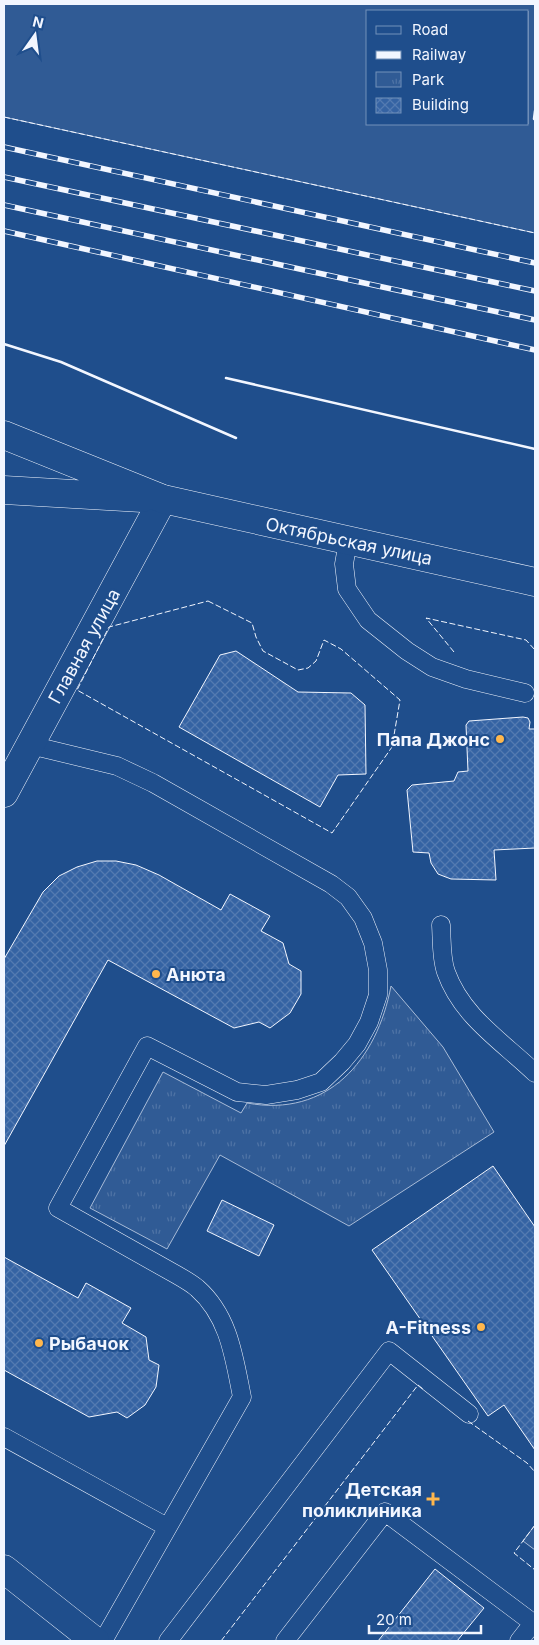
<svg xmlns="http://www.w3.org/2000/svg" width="539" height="1645" viewBox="0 0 539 1645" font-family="Inter,sans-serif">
<defs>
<pattern id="park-tufts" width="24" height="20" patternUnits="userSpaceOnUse" patternTransform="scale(1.25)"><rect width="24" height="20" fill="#305b95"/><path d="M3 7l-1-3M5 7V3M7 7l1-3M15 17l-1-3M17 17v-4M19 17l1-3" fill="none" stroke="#4e73a5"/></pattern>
<pattern id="building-cross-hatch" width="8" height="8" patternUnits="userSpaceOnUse" patternTransform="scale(1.25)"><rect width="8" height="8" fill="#3563a3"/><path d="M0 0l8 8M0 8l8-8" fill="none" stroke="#537ab1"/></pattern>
</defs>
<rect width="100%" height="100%" fill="#1f4e8c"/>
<path fill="#305b95" stroke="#a8bbd7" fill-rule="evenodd" d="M4,4H535V111L534,118L535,119V233L4,117ZM368,11H528V124H368Z
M535,1525V1550L523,1541Z"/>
<path fill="url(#park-tufts)" stroke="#a8bbd7" d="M391,986L443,1047L494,1132L349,1226L220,1155L167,1249L90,1208L163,1072L241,1113L247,1103C328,1118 377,1060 391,986Z"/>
<path fill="url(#building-cross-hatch)" stroke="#f2f6ff" d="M236,651L298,692L351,693L365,705L366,774L338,775L320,807L179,727L220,655Z
M523,717L528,718L530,722L529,729H535V848L494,850L496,880L451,879L438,874L431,863L429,853L413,852L407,790L412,785L454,781L458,772L468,771L466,725L469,721Z
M97,861H116L136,865L159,875L221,910L230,894L270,916L261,931L283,943L289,964L301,971V994L290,1013L270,1028L259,1022L234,1028L108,960L4,1146V959L43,892L59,876L77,867Z
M493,1166L535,1227V1450L504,1405L488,1416L372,1250Z
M222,1200L274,1225L259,1256L207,1231Z
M4,1257L78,1298L86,1283L131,1308L122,1323L146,1337L149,1360L159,1365L156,1387L145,1405L127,1418L117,1412L89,1417L4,1370Z
M435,1569L484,1608L457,1641H378Z"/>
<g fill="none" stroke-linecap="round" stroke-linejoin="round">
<g stroke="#f2f6ff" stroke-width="19">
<path id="service" d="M348,541L344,564L347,589L368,620L407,651L432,667L466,679L525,693
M30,745L117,766L153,783L331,884L348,897L363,918L373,943L378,970V995L369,1022L357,1044L342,1062L321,1082L297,1090L266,1095L237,1092L147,1046L58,1208L177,1275C184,1279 191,1283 197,1288C229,1316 234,1357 242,1397L103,1641
M441,925C442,940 441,958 446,972C462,1017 503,1042 535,1073
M4,1437L167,1527
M168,1641L389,1351L469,1414
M285,1641L385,1512L533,1623L519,1641"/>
</g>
<g stroke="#f2f6ff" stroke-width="29">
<path id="tertiary" d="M4,793L163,499
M4,1569L95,1641"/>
</g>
<g stroke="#f2f6ff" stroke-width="29">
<path id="secondary" d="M4,435L163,499L535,582
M4,490L142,498"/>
</g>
<use href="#service" stroke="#1f4e8c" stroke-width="18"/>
<use href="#tertiary" stroke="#1f4e8c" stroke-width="28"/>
<use href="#secondary" stroke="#1f4e8c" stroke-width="28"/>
<g stroke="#f2f6ff" stroke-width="5.5">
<path id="rail" d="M4,147L535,263
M4,177L535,291
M4,205L535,320
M4,231L535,350"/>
</g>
<use href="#rail" stroke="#1f4e8c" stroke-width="4" stroke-dasharray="11" stroke-linecap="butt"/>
<path stroke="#f2f6ff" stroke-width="1" stroke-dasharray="6 2.5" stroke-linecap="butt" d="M4,117L535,233
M208,601L252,623L256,637L263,651L298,670L308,668L316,661L324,640L341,649L400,700L392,747L332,833L77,690L109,627Z
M454,652L426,618L526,640L535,650
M468,1421L527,1463L535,1472
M535,1525L514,1553L535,1570
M221,1641L418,1385L423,1389"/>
<path stroke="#f2f6ff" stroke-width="2.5" d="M535,111L534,119H535
M4,344L61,362L236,438
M226,378L535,449"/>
</g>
<g fill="#ffb74d" stroke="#1f4e8c" stroke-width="2">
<circle cx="500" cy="739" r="5"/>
<circle cx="156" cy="974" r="5"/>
<circle cx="481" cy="1327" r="5"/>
<circle cx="39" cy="1343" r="5"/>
<path d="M430.5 1491.5h5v5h5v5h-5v5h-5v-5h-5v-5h5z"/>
</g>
<g text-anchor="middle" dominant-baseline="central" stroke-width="4" stroke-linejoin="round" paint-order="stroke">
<g font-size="18" fill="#f2f6ff" stroke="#1f4e8c">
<text transform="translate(349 541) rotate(12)">Октябрьская улица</text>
<text transform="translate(84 646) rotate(-61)">Главная улица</text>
</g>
<g font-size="18" font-weight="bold" fill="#f2f6ff" stroke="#1f4e8c" text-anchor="end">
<text x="490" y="739">Папа Джонс</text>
<text x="166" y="974" text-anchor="start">Анюта</text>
<text x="471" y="1327">A-Fitness</text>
<text x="49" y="1343" text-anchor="start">Рыбачок</text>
<text x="422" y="1489">Детская<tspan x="422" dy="21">поликлиника</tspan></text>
</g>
</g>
<rect width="539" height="1645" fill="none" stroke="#f2f6ff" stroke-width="10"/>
<rect x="366" y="10" width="162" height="115" fill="#1f4e8c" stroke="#7391ba"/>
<rect x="376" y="26" width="25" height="8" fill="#1f4e8c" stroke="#7391ba"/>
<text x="412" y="35" font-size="15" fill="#f2f6ff">Road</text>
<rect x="376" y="51" width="25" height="8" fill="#f2f6ff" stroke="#7391ba"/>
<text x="412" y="60" font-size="15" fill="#f2f6ff">Railway</text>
<rect x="376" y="72" width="25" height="15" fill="url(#park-tufts)" stroke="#7391ba"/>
<text x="412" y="85" font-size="15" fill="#f2f6ff">Park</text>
<rect x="376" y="98" width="25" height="15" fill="url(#building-cross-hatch)" stroke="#7391ba"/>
<text x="412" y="110" font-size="15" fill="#f2f6ff">Building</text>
<g transform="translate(35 35) rotate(14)" stroke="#1f4e8c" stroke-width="4" paint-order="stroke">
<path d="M0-4L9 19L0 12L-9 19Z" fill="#f2f6ff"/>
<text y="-8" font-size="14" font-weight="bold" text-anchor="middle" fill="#f2f6ff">N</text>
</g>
<path d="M369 1625v8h112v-8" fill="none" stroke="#f2f6ff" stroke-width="2.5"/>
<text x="376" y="1625" font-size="15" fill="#f2f6ff" stroke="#1f4e8c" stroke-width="4" paint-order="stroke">20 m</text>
</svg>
